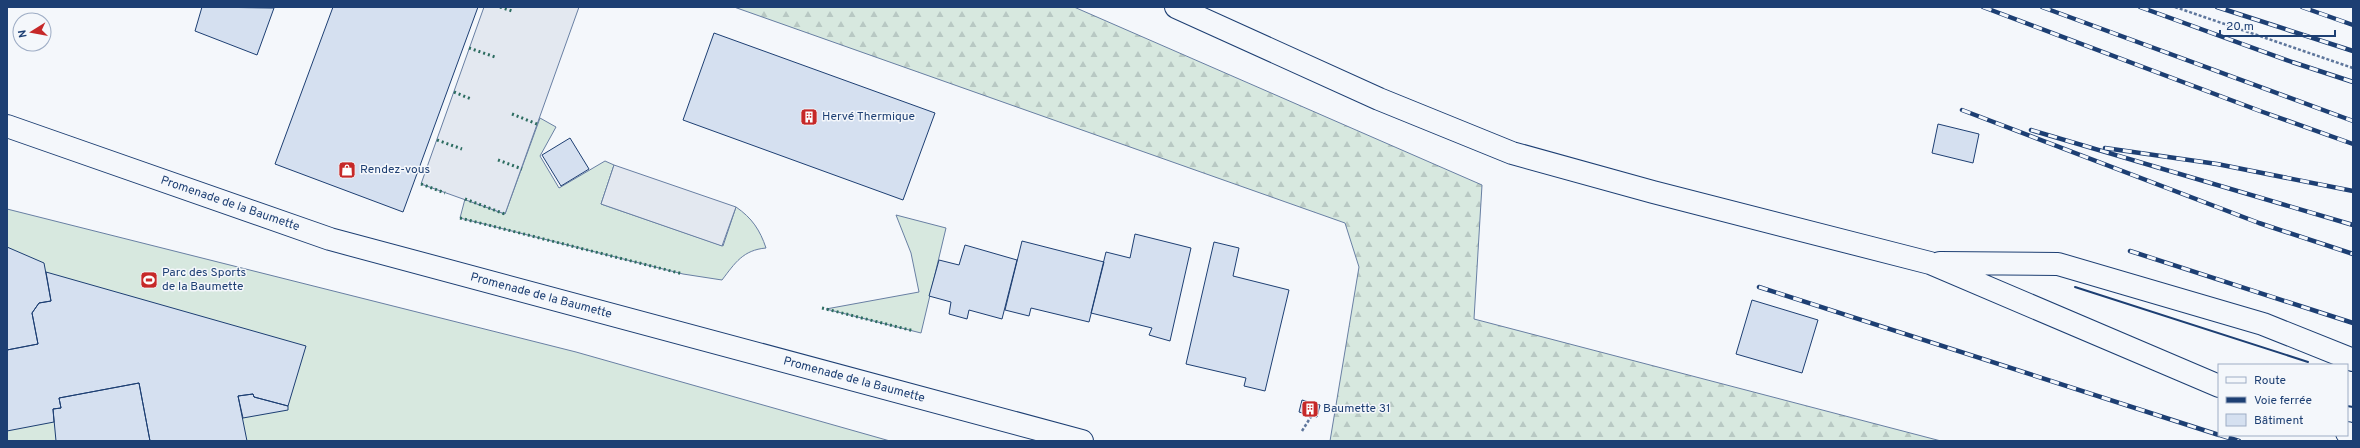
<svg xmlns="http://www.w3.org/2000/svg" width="2360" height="448" viewBox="0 0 2360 448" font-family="Overpass,sans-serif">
<defs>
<pattern id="forest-firs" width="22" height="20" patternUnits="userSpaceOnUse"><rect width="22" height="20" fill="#d7e8df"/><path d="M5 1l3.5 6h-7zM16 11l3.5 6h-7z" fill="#b8c8c3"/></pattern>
</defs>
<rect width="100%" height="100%" fill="#f4f7fb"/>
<path fill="#d7e8df" stroke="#687fa3" d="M540,118L556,127L540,156L559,188L605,161L614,165L601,204L723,246L736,207C752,218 760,230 766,248C743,250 735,263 722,280L683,274L460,218L465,199L505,214Z
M7,209L576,352L890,441H7Z
M896,215L946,228L921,333L826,309L919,292L911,253Z"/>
<path fill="url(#forest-firs)" stroke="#687fa3" d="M734,7H1074L1482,185L1474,319L1941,441H1330L1359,267L1345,223Z"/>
<path fill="#e3e8f0" stroke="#687fa3" d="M484,7H579L505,214L421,184Z
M614,165L736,207L722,246L601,204Z"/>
<path fill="#d5e0f0" stroke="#1d3f73" d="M202,7L274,8L257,55L195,31Z
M333,7H478L403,212L275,164Z
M714,33L935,113L903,200L683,120Z
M1938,124L1979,134L1973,163L1932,153Z
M570,138L589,169L561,186L542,155Z
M1135,234L1191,248L1170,341L1149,335L1152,328L1091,313L1106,252L1130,258Z
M1022,241L1104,262L1089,322L1031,308L1029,316L1005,310Z
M1214,242L1239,248L1233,276L1289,290L1265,391L1244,386L1246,378L1186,364Z
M965,245L1017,260L1002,319L969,310L967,319L949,314L951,302L929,296L939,260L959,265Z
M7,247L44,263L51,301L39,303L32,313L38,344L7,350Z
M46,272L306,346L288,406L254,397L253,394L238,396L247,441H150L139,383L59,398L61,408L53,409L54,422L7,431V350L38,344L32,313L39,303L51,301Z
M1752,300L1818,320L1802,373L1736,354Z
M139,383L150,441H56L53,409L61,408L59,398Z
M253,394L254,397L288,406V410L243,418L238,396Z
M1302,400L1320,405L1317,417L1299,412Z"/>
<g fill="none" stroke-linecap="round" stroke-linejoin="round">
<g stroke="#1d3f73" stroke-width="24">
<path id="minor" d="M1176,7L1379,99L1512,153L1653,192L1930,263L2219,386
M7,126L330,239L1082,441
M1940,263L2058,264L2263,324L2353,360
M2347,433L2353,435"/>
</g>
<path stroke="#5e769c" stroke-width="2.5" stroke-dasharray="3 2" stroke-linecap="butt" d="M2175,7L2353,68
M1302,431L1312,415"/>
<use href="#minor" stroke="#f4f7fb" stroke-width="22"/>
<g stroke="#1d3f73" stroke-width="4.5">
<path id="rail" d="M1983,7L2260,111L2353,144
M2042,7L2353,121
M2140,7L2292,62L2353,82
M2217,7L2353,51
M2302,7L2353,25
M1962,110L2259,223L2353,254
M2031,130L2353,225
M2105,148L2217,164L2353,191
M2130,251L2353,323
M1759,287L2219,435
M2220,435L2239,441"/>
</g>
<use href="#rail" stroke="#f4f7fb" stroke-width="3" stroke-dasharray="9" stroke-linecap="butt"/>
<path stroke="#2c6c60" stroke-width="3" stroke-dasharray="2 3" stroke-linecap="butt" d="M500,7L512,11
M469,48L495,57
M454,92L471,99
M512,114L537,124
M437,140L462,149
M498,160L522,169
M421,184L445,193
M465,199L505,214
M460,218L683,274
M822,308L914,331"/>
<path stroke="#1d3f73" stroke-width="2" d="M2075,287L2308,362
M2347,406L2353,407"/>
</g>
<defs>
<g id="building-square" transform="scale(0.9)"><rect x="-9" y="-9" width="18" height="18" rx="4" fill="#c62828" stroke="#f4f7fb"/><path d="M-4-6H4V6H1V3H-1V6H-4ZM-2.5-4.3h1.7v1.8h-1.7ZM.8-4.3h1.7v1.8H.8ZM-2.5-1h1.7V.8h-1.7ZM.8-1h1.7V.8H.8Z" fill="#fff"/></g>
<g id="shop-square" transform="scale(0.9)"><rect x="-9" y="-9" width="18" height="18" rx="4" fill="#c62828" stroke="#f4f7fb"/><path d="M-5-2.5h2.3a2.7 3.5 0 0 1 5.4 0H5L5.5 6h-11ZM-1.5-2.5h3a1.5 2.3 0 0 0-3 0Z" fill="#fff"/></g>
<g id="stadium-square" transform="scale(0.9)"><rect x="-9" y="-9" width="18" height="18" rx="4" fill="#c62828" stroke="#f4f7fb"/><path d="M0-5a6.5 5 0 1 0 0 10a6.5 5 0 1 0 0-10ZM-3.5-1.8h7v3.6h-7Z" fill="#fff"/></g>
</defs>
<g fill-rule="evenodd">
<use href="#building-square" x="809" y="117"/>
<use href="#shop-square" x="347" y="170"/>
<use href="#stadium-square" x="149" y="280"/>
<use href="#building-square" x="1310" y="409"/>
</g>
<g text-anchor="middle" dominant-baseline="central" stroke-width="3" stroke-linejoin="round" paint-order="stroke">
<g font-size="12" fill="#1d3f73" stroke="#f4f7fb" text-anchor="start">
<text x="822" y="117">Hervé Thermique</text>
<text x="360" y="170">Rendez-vous</text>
<text x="162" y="273">Parc des Sports<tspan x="162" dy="14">de la Baumette</tspan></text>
<text x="1323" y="409">Baumette 31</text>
</g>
<g font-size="12" fill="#1d3f73" stroke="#f4f7fb">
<text transform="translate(230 204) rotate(19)">Promenade de la Baumette</text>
<text transform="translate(541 296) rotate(15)">Promenade de la Baumette</text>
<text transform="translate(854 380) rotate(15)">Promenade de la Baumette</text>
</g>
</g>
<rect width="2360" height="448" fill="none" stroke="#1d3f73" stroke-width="16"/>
<rect x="2218" y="364" width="130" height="72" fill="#f4f7fb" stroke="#9eadc5"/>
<rect x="2226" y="377" width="20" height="6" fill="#f4f7fb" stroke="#9eadc5"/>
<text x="2254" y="384" font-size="12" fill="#1d3f73">Route</text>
<rect x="2226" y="397" width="20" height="6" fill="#1d3f73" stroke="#9eadc5"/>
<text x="2254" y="404" font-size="12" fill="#1d3f73">Voie ferrée</text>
<rect x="2226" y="414" width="20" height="12" fill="#d5e0f0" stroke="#9eadc5"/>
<text x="2254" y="424" font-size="12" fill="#1d3f73">Bâtiment</text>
<g transform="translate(32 32) rotate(259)"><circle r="19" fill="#f4f7fb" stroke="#9eadc5"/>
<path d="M0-3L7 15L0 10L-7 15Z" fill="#c62828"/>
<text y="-6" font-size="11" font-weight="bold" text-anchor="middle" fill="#1d3f73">N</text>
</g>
<path d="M2220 30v6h115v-6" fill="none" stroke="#1d3f73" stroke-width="2"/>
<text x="2226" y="30" font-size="12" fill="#1d3f73" stroke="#f4f7fb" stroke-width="3" paint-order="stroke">20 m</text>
</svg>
